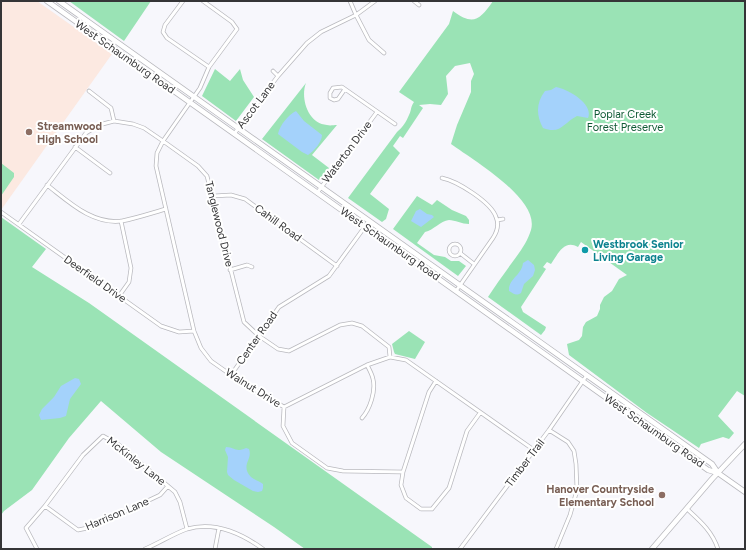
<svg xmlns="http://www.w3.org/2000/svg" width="746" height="550" viewBox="0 0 746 550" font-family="Figtree,sans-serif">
<rect width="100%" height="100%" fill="#f7f7fc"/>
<path fill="#fce9e1" d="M1,1H37L112,54L1,210Z"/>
<path fill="#9ae3b5" d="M69,1H151L124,41Z
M493,1H745V396L737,391L718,416L734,433L729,439L723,437L701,444L699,448L647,413L569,355L567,344L579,340L582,336L583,327L586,322L597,316L600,309V305L604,297L612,291L619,279L627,275L581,242L578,247C564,239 558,254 551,264L547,262L543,267L546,269L521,307L523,312L546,327L545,330L541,335L488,297C495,286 503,275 511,264C519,253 527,243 531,230C540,199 473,160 451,144L457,125L471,92V81L474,74L470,63L455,66L446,76L448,94L441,105L430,104L419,105L423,108L403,138L400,136L393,146L400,153L370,194L389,209L386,219L382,222L348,198L397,132C403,127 406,122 409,115C412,109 410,108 414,102L399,92L449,24L453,11C473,26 480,20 493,1Z
M215,69L230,81L240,69L243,80L254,97L236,121L202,96Z
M306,83C300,98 308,124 327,125C330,126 334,125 337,125L312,155L329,168L319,180L262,139Z
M1,163L14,173V177L1,196Z
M417,196L432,205L437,200L452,210L466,216L469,220V224C462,224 455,220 449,220C440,221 434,230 425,232L417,243L434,255L445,257L451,261H459L466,266L458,276L393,229Z
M1,217L46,249L32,267L89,303L432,547V549H305L274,527L161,452L101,401L69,438L32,490L4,511L1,515Z
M409,331L425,342L415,359L395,354L394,352L392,344Z"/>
<path fill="#a4d2fb" d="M556,87C568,89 594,104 588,118L577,116C563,123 561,135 543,128C536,115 536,103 545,91L551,90Z
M296,111L304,121L322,135C322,142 314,151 308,155L302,152L278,134C280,125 288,115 296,111Z
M420,209L427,214L432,215L434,217L421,227L411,221L416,211Z
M528,260L534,265L535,270L533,276L524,284L521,293C516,296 514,294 509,291C508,279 522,275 523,263Z
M75,378L79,379L81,384L70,399L66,416L60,418L41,420L39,415L42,409L54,397L61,386Z
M226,447C235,447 235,453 246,448L249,449C253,460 240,465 251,477C255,480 259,481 263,484V488L262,491L258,492L253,491L234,480L228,475L227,472L228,457L225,450Z"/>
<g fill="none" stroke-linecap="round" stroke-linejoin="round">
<g stroke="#b9b9be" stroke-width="4.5">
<path id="street" d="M183,1L165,25L163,32L167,38L209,67
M203,1L232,22L237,29L209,67L200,88L163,141L157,153L156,166L194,331L201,348L211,361L231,375L284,407L367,365L390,357L406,360L534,450
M350,1L356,15L369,40L384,53
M414,1L419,5
M273,71L278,76
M345,89L338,99L334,100L330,98V93L333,88L342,87L395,124
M89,91L111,108L114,121
M234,134L278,76L307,43L321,32L356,15L375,1
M75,147L110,173
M442,178C457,181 491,202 496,217C499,224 497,232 493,238L456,291
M47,185C68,201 92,225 122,221C137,218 152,213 166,209
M317,193L377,112
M213,196L231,195L245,199L337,266
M1,212L161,326L179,332L194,331
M497,220L503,219
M19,224L86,133L99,125L114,121L133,124L144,128L163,141L198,166L207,176L244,322L259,336L278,349L289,351L340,325L352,323L362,326L389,347L390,357
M449 250a6 6 0 1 1 12 0a6 6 0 1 1-12 0Z
M460,253L474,264
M230,270L247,265L252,267
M119,296L129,282L131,268L121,221
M231,375L279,307L329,276L369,221
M436,381L429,392L403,472L401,485L406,498L421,509H432L449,488L467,431L480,413
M284,407L283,426L292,443L327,468L343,471L403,472
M362,418C370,409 376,391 373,379C372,374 369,369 367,365
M549,430L568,442L574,451L576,464L577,490L570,515L556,549
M45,506L78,530L92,527L160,495L168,486
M687,509C700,521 712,531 718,549
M37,549L26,528L45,506L83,455L103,436L119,445L175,492L180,502L187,529
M145,549C159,543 173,534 187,529C215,521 241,533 263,549
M215,549L219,528
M460,549L549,430L587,375"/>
</g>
<g stroke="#b9b9be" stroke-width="6">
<path id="secondary" d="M47,1L708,470L718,473L745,492
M59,1L712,464L718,473
M652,549L712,479L745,444"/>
</g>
<use href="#street" stroke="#fff" stroke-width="3"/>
<use href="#secondary" stroke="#fff" stroke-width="4.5"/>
</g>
<g fill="#8d6e63" stroke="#fff" stroke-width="1.5">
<circle cx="29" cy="132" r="4"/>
<circle cx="662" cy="495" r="4"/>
</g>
<circle fill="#0f9aa8" stroke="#fff" stroke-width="1.5" cx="585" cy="250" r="4"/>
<g text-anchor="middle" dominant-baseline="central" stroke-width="4" stroke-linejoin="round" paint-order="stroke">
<g font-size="11" fill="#353537" stroke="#fff">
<text transform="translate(125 57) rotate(35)">West Schaumburg Road</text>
<text transform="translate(256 105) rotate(-53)">Ascot Lane</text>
<text transform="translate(347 152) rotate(-53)">Waterton Drive</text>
<text transform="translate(278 223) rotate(36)">Cahill Road</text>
<text transform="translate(219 224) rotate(76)">Tanglewood Drive</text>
<text transform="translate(390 244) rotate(35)">West Schaumburg Road</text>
<text transform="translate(95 279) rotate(35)">Deerfield Drive</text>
<text transform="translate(257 338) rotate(-55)">Center Road</text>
<text transform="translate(253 388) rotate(32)">Walnut Drive</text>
<text transform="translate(654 431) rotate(35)">West Schaumburg Road</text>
<text transform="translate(136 461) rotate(38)">McKinley Lane</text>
<text transform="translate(525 463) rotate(-53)">Timber Trail</text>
<text transform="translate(117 514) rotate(-23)">Harrison Lane</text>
</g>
<g font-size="11" fill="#105a35" stroke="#fff">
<text x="625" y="114">Poplar Creek<tspan x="625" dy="13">Forest Preserve</tspan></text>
</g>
<g font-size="11" font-weight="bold" fill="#785e54" stroke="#fff" text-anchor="start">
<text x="37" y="126">Streamwood<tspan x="37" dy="13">High School</tspan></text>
<text x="654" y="489" text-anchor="end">Hanover Countryside<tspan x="654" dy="13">Elementary School</tspan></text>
</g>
<g font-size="11" font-weight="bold" fill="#0d838f" stroke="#fff" text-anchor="start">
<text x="593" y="244">Westbrook Senior<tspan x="593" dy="13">Living Garage</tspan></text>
</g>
</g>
<rect width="746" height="550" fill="none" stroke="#353537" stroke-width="4"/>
</svg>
